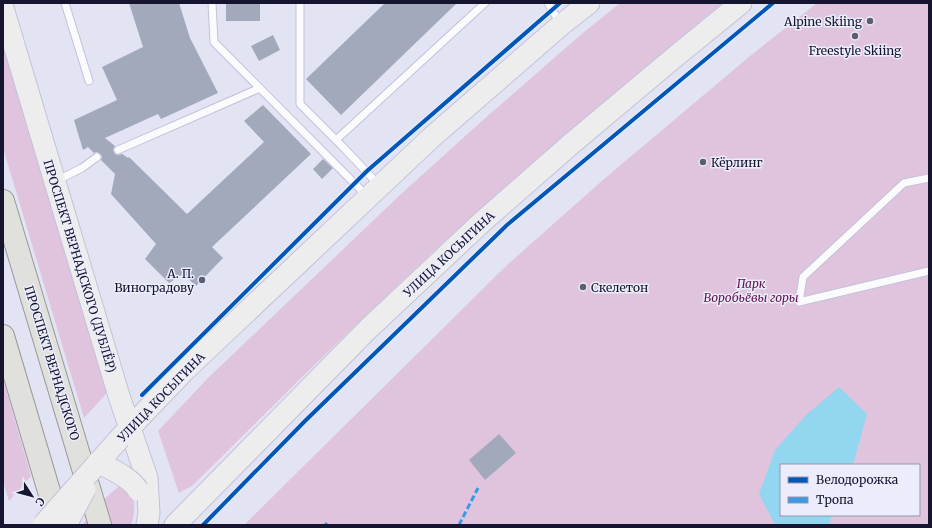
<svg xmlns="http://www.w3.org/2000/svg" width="932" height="528" viewBox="0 0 932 528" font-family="Merriweather,serif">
<rect width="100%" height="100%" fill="#e2e4f4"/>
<path fill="#e0c4de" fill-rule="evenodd" d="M620,3H723C629,80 536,158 446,240C359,320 276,403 192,486L179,493L158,431L208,378L400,195L483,120L578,37Z
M817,3H929V525H244L506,266L604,179L750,56ZM781,465H919V515H781Z
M3,42L108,392L84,418L3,148Z
M3,379L31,476L9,501L3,481Z
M120,486H124C126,490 130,493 132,497C136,504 134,518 131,525H82C91,515 109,492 120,486Z"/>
<path fill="#93d6f0" d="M839,387L867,414L853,465H781V515H832L829,525H775L759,494L775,450L806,415Z"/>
<path fill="#a2a9bb" d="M129,3H179L190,38L218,93L161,119L158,114L105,138L115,146L113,150L115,154L118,155L122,154L128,158L129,157L187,214L264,142L244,121L263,105L311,154L212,247L223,258L196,286L183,274L169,283L145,259L156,244L111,194L115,174L101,160L102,156L99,153L96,152L94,153L88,147L83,150L74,120L117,100L102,67L143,47Z
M226,3H260V21H226Z
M385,3H457L341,115L306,79Z
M273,35L280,50L259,61L251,46Z
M323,159L333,168L322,179L313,169Z
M499,434L516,453L485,480L469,460Z"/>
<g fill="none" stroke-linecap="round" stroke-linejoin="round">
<g stroke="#c1c2d8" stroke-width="9">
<path id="lane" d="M65,3L89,81
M212,3L214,42L367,196
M300,3V104L342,146L379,185
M548,3L560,23
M336,140L485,3
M118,150L260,88
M929,178L904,183L803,277L799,302L929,271
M56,181L82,168L97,157"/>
</g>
<g stroke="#c1c2d8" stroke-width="23">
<path id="secondary" d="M3,8L119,396L147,478L149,513L147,525
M120,438L185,370L432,137L561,25L589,3
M175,525L368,329L482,222L571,144L676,56L741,3"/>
</g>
<g stroke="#999898" stroke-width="24">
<path id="primary" d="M3,201L100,525
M3,336L59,525"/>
</g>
<use href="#lane" stroke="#fbfbfd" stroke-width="7"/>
<use href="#secondary" stroke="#eeeded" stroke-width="21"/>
<use href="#primary" stroke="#e0e0dd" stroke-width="22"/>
<g stroke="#c1c2d8" stroke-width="23" stroke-linecap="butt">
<path id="secondary-bridge" d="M98,462C112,470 130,477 138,490
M43,525L120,438
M66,525L85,489"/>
</g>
<use href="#secondary-bridge" stroke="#eeeded" stroke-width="21"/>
<path stroke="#3b9ae1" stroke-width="3" stroke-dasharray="6 3" stroke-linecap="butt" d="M325,523L327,525
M459,525L478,488"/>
<g stroke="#ebedfc" stroke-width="6">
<path id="cycleway" d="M142,395L367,171L560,3
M203,525L305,421L507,225L773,3"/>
</g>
<use href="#cycleway" stroke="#0057b8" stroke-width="4"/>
</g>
<g fill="#5d5d74" stroke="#ebedfc" stroke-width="1.5">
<circle cx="870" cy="21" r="4"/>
<circle cx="855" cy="36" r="4"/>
<circle cx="703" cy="162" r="4"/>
<circle cx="202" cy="280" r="4"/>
<circle cx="583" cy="287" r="4"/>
</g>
<g text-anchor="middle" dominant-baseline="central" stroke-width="3" stroke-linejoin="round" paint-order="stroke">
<g font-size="12" fill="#15152f" stroke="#ebedfc" text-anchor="end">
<text x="862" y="21">Alpine Skiing</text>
<text x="855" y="50" text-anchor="middle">Freestyle Skiing</text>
<text x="711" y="162" text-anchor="start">Кёрлинг</text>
<text x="194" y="273">А. П.<tspan x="194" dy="14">Виноградову</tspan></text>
<text x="591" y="287" text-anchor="start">Скелетон</text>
</g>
<g font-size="12" fill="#15152f" stroke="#ebedfc">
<text transform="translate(449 254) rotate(-43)">УЛИЦА КОСЫГИНА</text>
<text transform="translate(80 266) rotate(73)">ПРОСПЕКТ ВЕРНАДСКОГО (ДУБЛЁР)</text>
<text transform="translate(52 363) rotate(73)">ПРОСПЕКТ ВЕРНАДСКОГО</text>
<text transform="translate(161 397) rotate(-46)">УЛИЦА КОСЫГИНА</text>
</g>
<g font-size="12" font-style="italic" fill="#61114c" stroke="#ebedfc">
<text x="751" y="283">Парк<tspan x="751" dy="14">Воробьёвы горы</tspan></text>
</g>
</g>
<rect width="932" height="528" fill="none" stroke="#15152f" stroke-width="8"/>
<rect x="780" y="464" width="140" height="52" fill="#ebedfc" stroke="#9597aa"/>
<rect x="788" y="477" width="20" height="6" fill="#0057b8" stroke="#9597aa"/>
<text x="816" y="484" font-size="12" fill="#15152f">Велодорожка</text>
<rect x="788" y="497" width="20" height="6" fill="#3b9ae1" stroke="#9597aa"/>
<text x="816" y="504" font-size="12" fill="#15152f">Тропа</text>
<g transform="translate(32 496) rotate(126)" stroke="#ebedfc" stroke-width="3" paint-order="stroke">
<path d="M0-3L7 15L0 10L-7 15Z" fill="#15152f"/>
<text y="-6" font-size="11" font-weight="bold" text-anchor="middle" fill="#15152f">С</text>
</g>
</svg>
